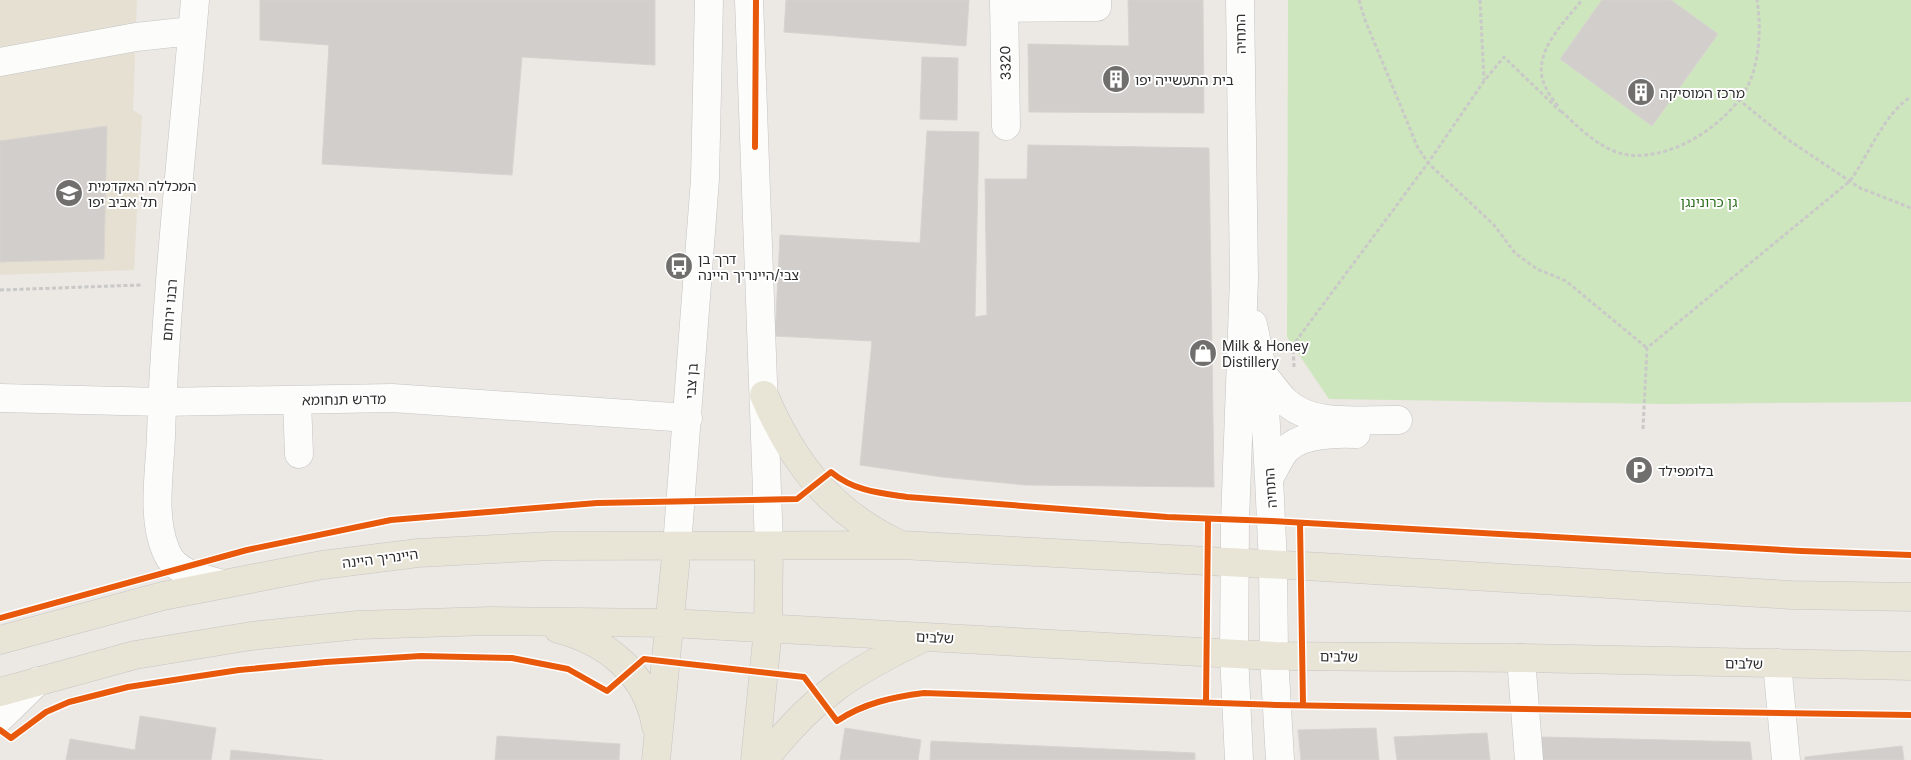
<svg xmlns="http://www.w3.org/2000/svg" width="1911" height="760" viewBox="0 0 1911 760" font-family="Inter,'Noto Sans Hebrew',sans-serif">
<rect width="100%" height="100%" fill="#ece8e4"/>
<path fill="#e6e0d3" d="M0,0H137L133,110L142,116L134,270L0,275Z"/>
<path fill="#cee6be" d="M1288,0H1911V402L1667,404L1329,399L1287,337Z"/>
<path fill="#d1cecb" stroke="#d7d4d0" d="M260,0H655V65L522,57L512,175L322,164L329,45L260,40Z
M786,0H969L966,46L784,32Z
M1128,0H1203L1204,113L1029,112L1028,44L1129,46Z
M1602,0H1671L1718,34L1652,126L1560,59Z
M922,57L958,58L957,120L920,119Z
M107,126L104,259L0,262V141Z
M927,131L979,132L975,317L987,315L985,179H1027L1028,145L1209,148L1214,487L1025,485L942,477L860,465L872,341L775,336L780,235L920,243Z
M140,716L216,728L211,760H66L70,739L135,750Z
M845,728L921,740L918,760H840Z
M1376,728L1379,760H1301L1298,730Z
M1487,733L1490,760H1397L1394,737Z
M497,736L620,744L619,760H495Z
M1541,737L1750,742L1752,760H1543Z
M931,741L1195,753V760H930Z
M1902,746L1904,760H1805V757Z
M231,750L323,760H230Z"/>
<g fill="none" stroke-linecap="round" stroke-linejoin="round">
<g stroke="#c5c4c5" stroke-width="29">
<path id="minor" d="M195,0C183,145 166,290 161,435C160,472 151,516 166,551C175,574 202,578 223,584
M749,0L769,546
M1004,0L1006,126
M1004,8L1097,7V0
M0,62L136,37L192,31
M1253,324L1263,374L1269,478L1273,564L1274,656L1280,760
M1263,374C1270,383 1277,393 1285,401C1313,428 1363,419 1398,420
M0,398L162,402L392,398L688,418
M297,400L299,454
M1269,478C1275,469 1280,455 1288,448C1303,434 1336,433 1356,434
M677,546L705,179L709,0
M1521,658L1529,760
M1777,663L1786,760
M0,718L38,681
M1239,760L1234,654L1235,521L1244,278L1240,0"/>
</g>
<g stroke="#c6c5c4" stroke-width="29">
<path id="major" d="M764,395C793,463 830,511 897,543
M558,629C608,642 647,674 656,726
M0,640L163,596L322,565L418,553L552,546L901,545L1322,567L1792,595L1911,597
M0,692L135,655L251,636L358,625L490,621L670,623L1274,656L1521,658L1911,666
M656,760L677,546
M755,760L768,629L769,546
M764,760C812,697 853,671 923,638"/>
</g>
<path stroke="#c9c9c8" stroke-width="3" stroke-dasharray="4 2.5" stroke-linecap="butt" d="M1359,0L1365,20L1406,119L1417,146L1428,163L1494,225L1515,253L1537,269L1566,281L1647,348
M1480,0L1484,80
M1738,99L1787,139L1860,188L1911,208
M1558,106C1553,100 1548,93 1545,86C1530,54 1564,23 1582,0
M1561,111C1577,126 1595,144 1616,152C1664,169 1737,121 1752,76C1760,51 1761,26 1757,0
M0,290L141,285
M1294,367L1293,345L1428,163L1484,81L1504,57L1561,112
M1643,429L1647,348L1850,181C1868,156 1885,112 1911,97"/>
<use href="#minor" stroke="#fcfcfb" stroke-width="28"/>
<use href="#major" stroke="#e8e4d6" stroke-width="28"/>
<g stroke="#fff" stroke-width="9">
<path id="cycleway" d="M755,147L756,0
M1300,523L1303,705
M0,618L247,550L391,520L597,503L797,499L831,472C854,491 879,493 907,497L1167,517L1272,521L1801,551L1911,555
M1206,702L1208,520
M0,730L11,738L46,712L69,702L128,687L239,670L326,662L421,656L512,658L568,669L607,691L644,659L804,677L837,721C864,703 893,697 924,693L1276,705L1911,715"/>
</g>
<use href="#cycleway" stroke="#e8590c" stroke-width="6"/>
</g>
<defs>
<g id="building-disc" transform="scale(1.4375)"><circle r="9.5" fill="#706f6e" stroke="#fff"/><path d="M-4-6H4V6H1V3H-1V6H-4ZM-2.5-4.3h1.7v1.8h-1.7ZM.8-4.3h1.7v1.8H.8ZM-2.5-1h1.7V.8h-1.7ZM.8-1h1.7V.8H.8Z" fill="#fff"/></g>
<g id="university-disc" transform="scale(1.4375)"><circle r="9.5" fill="#706f6e" stroke="#fff"/><path d="M0-5L7-2L0 1L-7-2ZM-4 1L0 2.5L4 1V4Q0 6-4 4Z" fill="#fff"/></g>
<g id="bus-disc" transform="scale(1.4375)"><circle r="9.5" fill="#706f6e" stroke="#fff"/><path d="M-5-6H5V4H4V6H2V4H-2V6H-4V4H-5ZM-3.5-4V0h7V-4ZM-3.5 1.2v1.5H-2V1.2ZM2 1.2v1.5H3.5V1.2Z" fill="#fff"/></g>
<g id="shop-disc" transform="scale(1.4375)"><circle r="9.5" fill="#706f6e" stroke="#fff"/><path d="M-5-2.5h2.3a2.7 3.5 0 0 1 5.4 0H5L5.5 6h-11ZM-1.5-2.5h3a1.5 2.3 0 0 0-3 0Z" fill="#fff"/></g>
<g id="parking-disc" transform="scale(1.4375)"><circle r="9.5" fill="#706f6e" stroke="#fff"/><path d="M-3.5-5.5H1a3.5 3.5 0 0 1 0 7H-1V5.5H-3.5ZM-1-3.4V-.6H.8a1.4 1.4 0 0 0 0-2.8Z" fill="#fff"/></g>
</defs>
<g fill-rule="evenodd">
<use href="#building-disc" x="1116" y="79"/>
<use href="#building-disc" x="1641" y="92"/>
<use href="#university-disc" x="69" y="193"/>
<use href="#bus-disc" x="679" y="266"/>
<use href="#shop-disc" x="1203" y="353"/>
<use href="#parking-disc" x="1639" y="470"/>
</g>
<g text-anchor="middle" dominant-baseline="central" stroke-width="4" stroke-linejoin="round" paint-order="stroke">
<g font-size="14" fill="#2e2e2e" stroke="#fff">
<text transform="translate(1240 34) rotate(-91)">התחיה</text>
<text transform="translate(1005 63) rotate(-91)">3320</text>
<text transform="translate(169 310) rotate(-85)">רבנו ירוחם</text>
<text transform="translate(691 381) rotate(-86)">בן צבי</text>
<text transform="translate(344 399) rotate(-1)">מדרש תנחומא</text>
<text transform="translate(1270 488) rotate(-94)">התחיה</text>
<text transform="translate(380 558) rotate(-7)">היינריך היינה</text>
<text transform="translate(935 637) rotate(3)">שלבים</text>
<text transform="translate(1339 656) rotate(1)">שלבים</text>
<text transform="translate(1744 663) rotate(1)">שלבים</text>
</g>
<g font-size="14" fill="#2e2e2e" stroke="#fff" text-anchor="start">
<text x="1135" y="79">בית התעשייה יפו</text>
<text x="1660" y="92">מרכז המוסיקה</text>
<text x="88" y="185">המכללה האקדמית<tspan x="88" dy="16">תל אביב יפו</tspan></text>
<text x="698" y="258">דרך בן<tspan x="698" dy="16">צבי/היינריך היינה</tspan></text>
<text x="1222" y="345">Milk &amp; Honey<tspan x="1222" dy="16">Distillery</tspan></text>
<text x="1658" y="470">בלומפילד</text>
</g>
<g font-size="14" fill="#2c6e1b" stroke="#fff">
<text x="1709" y="201">גן כרונינגן</text>
</g>
</g>
</svg>
